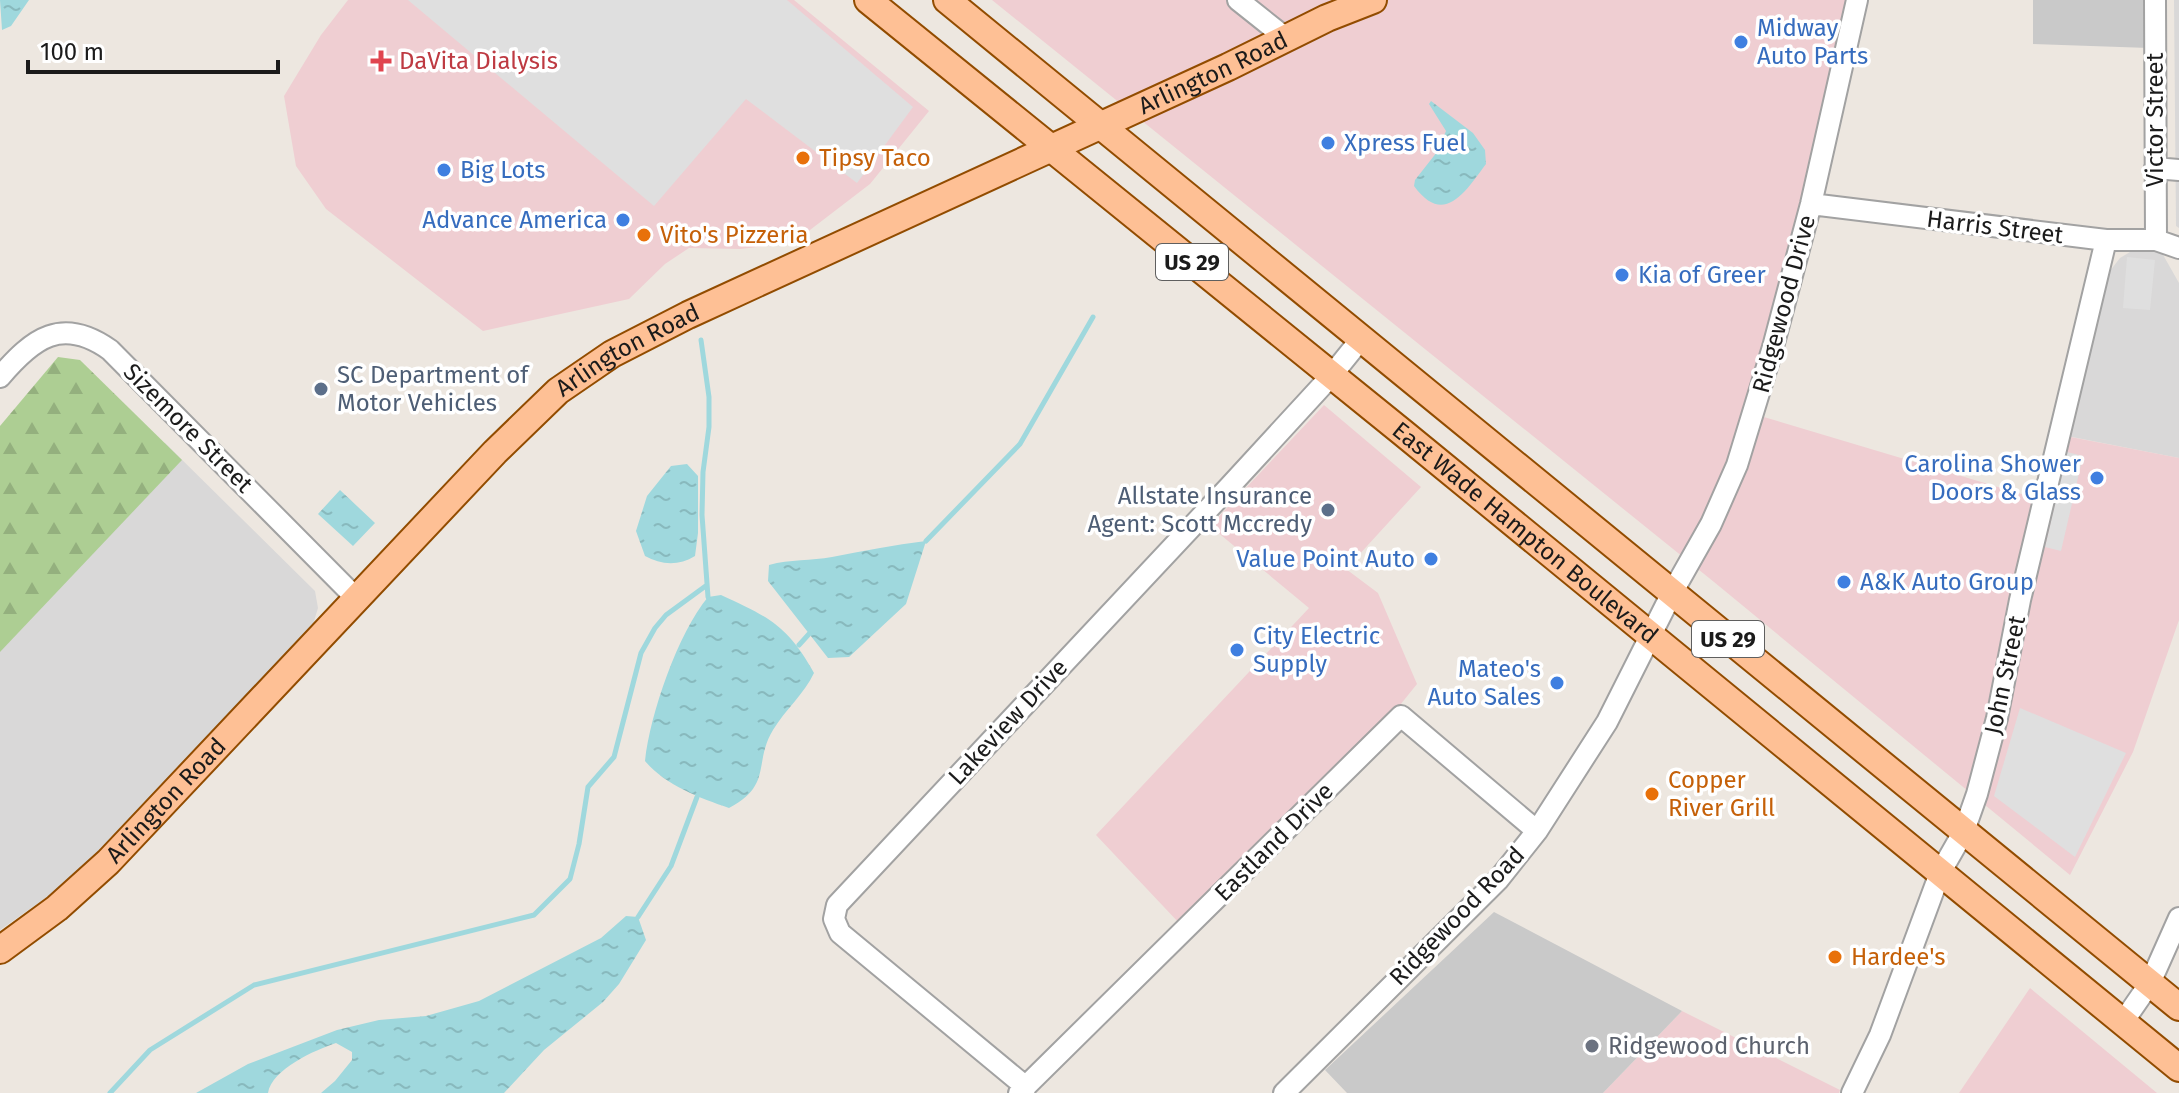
<svg xmlns="http://www.w3.org/2000/svg" width="2179" height="1093" viewBox="0 0 2179 1093" font-family="'Fira Sans',sans-serif">
<defs>
<pattern id="forest-firs" width="22" height="20" patternUnits="userSpaceOnUse" patternTransform="scale(2)"><rect width="22" height="20" fill="#adce93"/><path d="M5 1l3.5 6h-7zM16 11l3.5 6h-7z" fill="#94b07e"/></pattern>
<pattern id="water-ripples" width="26" height="14" patternUnits="userSpaceOnUse" patternTransform="scale(2)"><rect width="26" height="14" fill="#9fd8dd"/><path d="M2 4q2-2 4 0t4 0M15 11q2-2 4 0t4 0" fill="none" stroke="#88b9bd"/></pattern>
</defs>
<rect width="100%" height="100%" fill="#ede7e0"/>
<path fill="#d9d8d8" d="M2174,0H2179V228L2176,226Z
M2135,249L2162,253L2179,283V458L2067,436L2099,285L2120,258Z
M165,443L315,591L318,608L311,631L68,882L0,930V553Z"/>
<path fill="#efced2" d="M348,0H794L929,111L870,184L793,243L740,249L689,248L665,264L629,299L483,331L326,209L296,166L284,96L321,35Z
M992,0H1865L1757,415L2035,498L2050,433L2179,458V620L2133,752L2070,875L1714,582Z
M1324,405L1421,487L1346,569L1378,593L1417,684L1392,715L1180,924L1096,835L1309,608L1210,526Z
M2030,988L2157,1093H1959Z
M1682,1011L1840,1090L1839,1093H1603Z"/>
<path fill="#c9c9c9" d="M2033,0H2149V48L2033,44Z
M1494,912L1682,1011L1603,1093H1347L1325,1070Z"/>
<path fill="url(#forest-firs)" d="M58,357L80,360L182,460L0,652V426Z"/>
<path fill="#dfdfdf" d="M408,0H787L913,107L857,183L746,99L654,206Z
M2127,257L2155,260L2150,310L2123,308Z
M2067,452L2083,456L2061,551L2045,547Z
M2020,708L2126,753L2075,857L1994,796Z"/>
<path fill="url(#water-ripples)" d="M0,0H29L11,26L2,30Z
M1431,101L1473,133L1485,150L1486,164C1465,192 1444,227 1414,186L1415,180L1437,152L1446,131L1429,104Z
M687,464L698,476V533L695,556C679,566 661,565 645,556L636,531L647,496L671,466Z
M340,490L375,523L353,546L318,514Z
M926,541L906,604L849,657L828,658L768,581L769,565C790,559 811,561 832,557C863,551 894,545 926,541Z
M721,595C769,617 788,626 814,673C804,694 785,710 773,730C753,763 773,785 729,808C700,798 665,785 645,761C650,714 678,633 708,597Z
M626,916L638,917L646,940L619,984L603,1002L544,1050L504,1093H321L335,1081L352,1060V1052L336,1043C315,1050 272,1069 268,1093H196L248,1064L337,1030L379,1020L426,1016L479,1001L601,938Z"/>
<g fill="none" stroke-linecap="round" stroke-linejoin="round">
<path stroke="#9fd8dd" stroke-width="5" d="M701,340L709,397V427L703,472L702,515L708,597
M926,541L1020,444L1093,317
M799,645L809,634
M638,917L671,866L697,797
M110,1093L150,1050L254,985L534,915L570,879L579,844L588,787L614,757L641,653L655,628L666,615L707,585"/>
<g stroke="#a2a2a2" stroke-width="24">
<path id="minor" d="M1238,0L1287,39
M2155,0L2156,240
M2155,168L2179,170
M1811,204L2106,240H2156L2179,248
M0,377C33,338 62,316 110,350L357,599
M2123,1022L2150,983L2179,918
M1026,1087L840,933L834,919L837,905L1229,487L1331,376L1361,339
M1019,1093L1401,716L1537,831
M1284,1093L1498,880L1537,831L1607,722L1672,593L1711,524L1737,465L1773,347L1811,204L1857,0
M1852,1093L1880,1035L1940,873L1964,831L1977,794L1997,718L2020,600L2106,240"/>
</g>
<g stroke="#924c00" stroke-width="30">
<g id="major">
<path id="s1" d="M868,0L1402,432L2179,1068"/>
<path d="M947,0L2179,1007"/>
<path id="s2" d="M0,950L57,908L108,862L495,452L558,391L612,354L688,315L1228,67L1327,18L1373,0"/>
</g>
</g>
<use href="#minor" stroke="#fff" stroke-width="20"/>
<use href="#major" stroke="#fec095" stroke-width="26"/>
</g>
<g fill="#3f7fe0" stroke="#fff" stroke-width="3">
<circle cx="1741" cy="42" r="8"/>
<circle cx="1328" cy="143" r="8"/>
<circle cx="444" cy="170" r="8"/>
<circle cx="623" cy="220" r="8"/>
<circle cx="1622" cy="275" r="8"/>
<circle cx="2097" cy="478" r="8"/>
<circle cx="1431" cy="559" r="8"/>
<circle cx="1844" cy="582" r="8"/>
<circle cx="1237" cy="650" r="8"/>
<circle cx="1557" cy="683" r="8"/>
</g>
<path fill="#e0444e" stroke="#fff" stroke-width="3" d="M377 49h8v8h8v8h-8v8h-8v-8h-8v-8h8z"/>
<g fill="#e8710a" stroke="#fff" stroke-width="3">
<circle cx="803" cy="158" r="8"/>
<circle cx="644" cy="235" r="8"/>
<circle cx="1652" cy="794" r="8"/>
<circle cx="1835" cy="957" r="8"/>
</g>
<g fill="#5c6f8a" stroke="#fff" stroke-width="3">
<circle cx="321" cy="389" r="8"/>
<circle cx="1328" cy="510" r="8"/>
</g>
<circle fill="#6b7280" stroke="#fff" stroke-width="3" cx="1592" cy="1046" r="8"/>
<g text-anchor="middle" dominant-baseline="central" stroke-width="7" stroke-linejoin="round" paint-order="stroke">
<g fill="#fff" stroke="#5f5f5f" stroke-width="2">
<rect x="1156" y="244" width="72" height="36" rx="6"/>
<rect x="1692" y="621" width="72" height="36" rx="6"/>
</g>
<g font-size="22" font-weight="bold" fill="#1b1b1b">
<text x="1192" y="262">US 29</text>
<text x="1728" y="639">US 29</text>
</g>
<g font-size="24" fill="#366cbe" stroke="#fff" text-anchor="start">
<text x="1757" y="28">Midway<tspan x="1757" dy="28">Auto Parts</tspan></text>
<text x="1344" y="143">Xpress Fuel</text>
<text x="460" y="170">Big Lots</text>
<text x="607" y="220" text-anchor="end">Advance America</text>
<text x="1638" y="275">Kia of Greer</text>
<text x="2081" y="464" text-anchor="end">Carolina Shower<tspan x="2081" dy="28">Doors &amp; Glass</tspan></text>
<text x="1415" y="559" text-anchor="end">Value Point Auto</text>
<text x="1860" y="582">A&amp;K Auto Group</text>
<text x="1253" y="636">City Electric<tspan x="1253" dy="28">Supply</tspan></text>
<text x="1541" y="669" text-anchor="end">Mateo's<tspan x="1541" dy="28">Auto Sales</tspan></text>
</g>
<g font-size="24" fill="#be3a42" stroke="#fff" text-anchor="start">
<text x="399" y="61">DaVita Dialysis</text>
</g>
<g font-size="24" fill="#1b1b1b" stroke="#fff">
<text stroke="none"><textPath href="#s2" startOffset="1520">Arlington Road</textPath></text>
<text transform="translate(2155 120) rotate(-90)">Victor Street</text>
<text transform="translate(1995 227) rotate(7)">Harris Street</text>
<text transform="translate(1784 304) rotate(-75)">Ridgewood Drive</text>
<text stroke="none"><textPath href="#s2" startOffset="872">Arlington Road</textPath></text>
<text transform="translate(188 428) rotate(45)">Sizemore Street</text>
<text stroke="none"><textPath href="#s1" startOffset="846">East Wade Hampton Boulevard</textPath></text>
<text transform="translate(2005 675) rotate(-78)">John Street</text>
<text transform="translate(1008 722) rotate(-47)">Lakeview Drive</text>
<text stroke="none"><textPath href="#s2" startOffset="224">Arlington Road</textPath></text>
<text transform="translate(1274 842) rotate(-45)">Eastland Drive</text>
<text transform="translate(1457 916) rotate(-46)">Ridgewood Road</text>
</g>
<g font-size="24" fill="#c56008" stroke="#fff" text-anchor="start">
<text x="819" y="158">Tipsy Taco</text>
<text x="660" y="235">Vito's Pizzeria</text>
<text x="1668" y="780">Copper<tspan x="1668" dy="28">River Grill</tspan></text>
<text x="1851" y="957">Hardee's</text>
</g>
<g font-size="24" fill="#4e5e75" stroke="#fff" text-anchor="start">
<text x="337" y="375">SC Department of<tspan x="337" dy="28">Motor Vehicles</tspan></text>
<text x="1312" y="496" text-anchor="end">Allstate Insurance<tspan x="1312" dy="28">Agent: Scott Mccredy</tspan></text>
</g>
<g font-size="24" fill="#5b616d" stroke="#fff" text-anchor="start">
<text x="1608" y="1046">Ridgewood Church</text>
</g>
</g>
<path d="M28 60v12h250v-12" fill="none" stroke="#1b1b1b" stroke-width="4"/>
<text x="40" y="60" font-size="24" fill="#1b1b1b" stroke="#ffffff" stroke-width="6" paint-order="stroke">100 m</text>
</svg>
